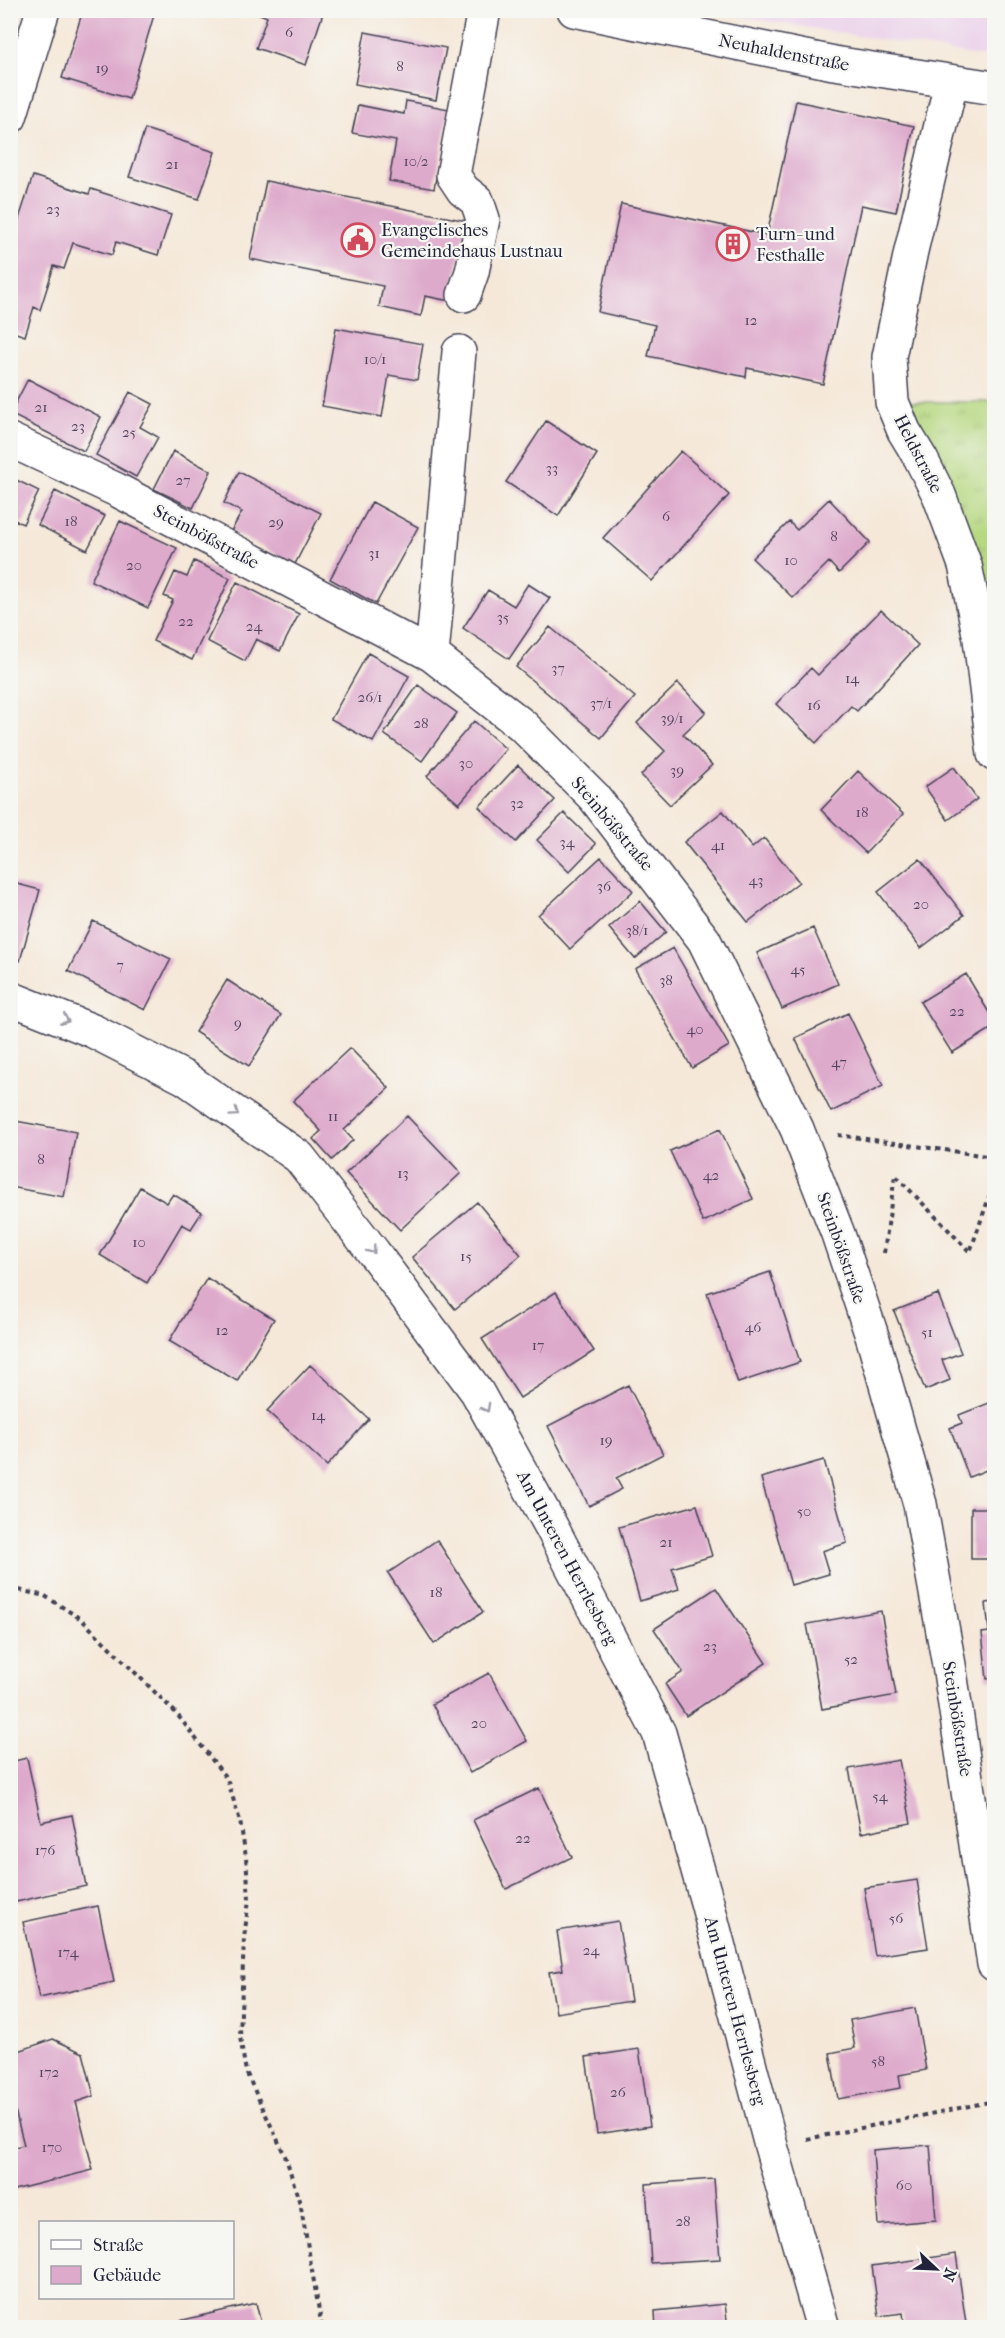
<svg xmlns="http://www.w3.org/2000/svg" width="1005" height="2338" viewBox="0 0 1005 2338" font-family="'IM FELL French Canon',serif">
<defs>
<pattern id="grass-tufts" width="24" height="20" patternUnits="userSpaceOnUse" patternTransform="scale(1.5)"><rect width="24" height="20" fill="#b6d880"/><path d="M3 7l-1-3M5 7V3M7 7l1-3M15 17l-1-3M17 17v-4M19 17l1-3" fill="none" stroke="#9cb970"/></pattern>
</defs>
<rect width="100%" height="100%" fill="#f6f6f2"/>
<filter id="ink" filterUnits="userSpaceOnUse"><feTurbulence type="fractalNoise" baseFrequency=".0167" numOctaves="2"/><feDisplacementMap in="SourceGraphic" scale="12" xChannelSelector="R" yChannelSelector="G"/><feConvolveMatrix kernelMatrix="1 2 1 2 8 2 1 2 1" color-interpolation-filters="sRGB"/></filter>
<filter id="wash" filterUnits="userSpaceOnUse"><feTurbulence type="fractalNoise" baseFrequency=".008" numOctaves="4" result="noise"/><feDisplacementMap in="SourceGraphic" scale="24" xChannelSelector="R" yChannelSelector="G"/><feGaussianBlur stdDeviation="1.35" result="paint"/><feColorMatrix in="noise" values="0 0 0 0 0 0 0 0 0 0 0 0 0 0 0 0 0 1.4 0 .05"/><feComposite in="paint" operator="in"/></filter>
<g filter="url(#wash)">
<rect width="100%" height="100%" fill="#f5e8d8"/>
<path fill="#ebd1eb" d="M740,10L994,11V47L987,46L983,57L739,16Z"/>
<path fill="url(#grass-tufts)" stroke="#6c7d5e" stroke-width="1.5" d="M892,402H994V773L980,639Z"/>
<g id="blocks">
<path fill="#deaacc" d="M83,10H139L154,15L129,99L62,78Z
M324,10L306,65L256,48L267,17L250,10Z
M365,32L446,48L436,100L355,84Z
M406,101L449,109L434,189L389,181L396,141L352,133L358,105L404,114Z
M796,101L914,126L896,212L861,205L823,384L747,368L746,377L648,356L655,325L598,312L621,204L767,235Z
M145,129L215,152L199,199L129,177Z
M33,176L89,194L91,189L171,215L158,255L116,242L112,255L73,243L64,269L54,266L40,310L34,307L25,336L10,331V246Z
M266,181L467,221L450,301L425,296L421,316L379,307L383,286L250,259Z
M336,328L423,344L417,380L389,375L382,417L322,406Z
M28,379L101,417L84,451L10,414Z
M130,392L153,404L140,427L158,437L136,477L96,455Z
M546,421L597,454L558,516L506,482Z
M173,451L211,471L193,508L154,489Z
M681,451L729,495L652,581L603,538Z
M239,472L321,513L295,564L231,531L242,512L224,503Z
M10,477L39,491L23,524L10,518Z
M55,491L105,516L87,550L38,525Z
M829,499L870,542L839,573L829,562L793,598L752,558L789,522L797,530Z
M372,502L418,527L376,604L330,579Z
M120,521L177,548L148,608L91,581Z
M194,561L230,578L192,660L153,641L173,600L164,596L175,572L187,577Z
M237,582L299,614L280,651L256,639L245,661L207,641Z
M528,584L550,598L509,659L463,628L488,590L514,606Z
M881,610L918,645L857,711L851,706L816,743L776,704L811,668L818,675Z
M550,627L635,697L601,738L516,667Z
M368,653L409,676L373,742L331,719Z
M678,683L706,712L683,734L712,765L670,805L641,775L665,751L637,723Z
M418,685L457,713L422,761L384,734Z
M474,721L506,749L459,804L427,776Z
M518,765L555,800L516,842L479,807Z
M954,767L977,799L948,820L925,787Z
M858,771L903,814L866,853L821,810Z
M723,811L752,848L764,838L799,882L748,922L684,842Z
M564,813L596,844L569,872L537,840Z
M601,857L633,891L570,949L538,915Z
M920,859L964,915L921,948L878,892Z
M10,882L40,890L20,961L10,958Z
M640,901L666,932L635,959L609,928Z
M93,921L171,959L145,1010L68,971Z
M813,928L838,984L782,1009L757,953Z
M673,948L729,1046L692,1068L635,969Z
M966,974L994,1021V1027L952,1053L920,1002Z
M227,980L281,1015L249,1066L195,1032Z
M848,1013L883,1086L831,1112L795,1038Z
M350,1048L389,1088L344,1130L353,1140L332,1160L313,1139L321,1131L293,1101Z
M407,1116L461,1173L400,1230L346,1173Z
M10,1120L76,1132L64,1197L10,1187Z
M720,1129L753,1199L703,1222L670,1151Z
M140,1187L167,1203L173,1194L202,1212L191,1229L182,1224L147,1283L100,1255Z
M477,1202L521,1255L455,1309L412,1257Z
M770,1272L800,1362L738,1383L707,1293Z
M207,1278L274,1319L237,1381L169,1341Z
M556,1292L594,1351L520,1398L482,1339Z
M938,1294L961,1353L942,1360L950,1380L925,1390L894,1311Z
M310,1365L369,1419L327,1466L267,1411Z
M628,1385L663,1454L616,1478L622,1489L589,1506L548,1426Z
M994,1401V1467L969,1477L950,1428L962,1423L959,1415Z
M824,1460L847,1543L822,1551L829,1574L791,1585L761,1478Z
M697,1505L712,1556L672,1568L679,1589L640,1601L619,1527Z
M971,1508H994V1559H971Z
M437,1540L483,1612L434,1644L388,1573Z
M716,1588L766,1663L686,1716L665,1684L683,1672L654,1629Z
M994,1602V1678L987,1679L982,1633L989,1632L986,1603Z
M881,1611L896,1695L822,1709L807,1624Z
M489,1673L527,1741L470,1773L432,1704Z
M27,1758L41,1822L72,1815L86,1886L16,1902L10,1878V1762Z
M899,1760L911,1823L861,1833L849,1769Z
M539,1788L572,1857L506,1889L473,1820Z
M917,1880L928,1948L875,1956L864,1888Z
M98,1906L114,1982L39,1998L23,1922Z
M618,1921L631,2001L556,2013L549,1972L563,1970L557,1931Z
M915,2008L926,2070L899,2075L901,2088L838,2099L830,2053L855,2048L850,2020Z
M53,2039L83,2053L94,2096L76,2102L93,2170L10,2191V2148L24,2145L10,2091V2054Z
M639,2049L650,2126L597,2134L586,2057Z
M930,2145L936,2220L878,2225L873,2150Z
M714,2179L720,2259L651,2263L646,2184Z
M956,2254L966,2324L945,2328H905L903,2313L879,2316L872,2266Z
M256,2303L262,2328H153V2327Z
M725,2304L728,2328H656L655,2311Z"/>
</g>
</g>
<g filter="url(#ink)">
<use href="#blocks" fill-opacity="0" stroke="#424053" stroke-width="1.5"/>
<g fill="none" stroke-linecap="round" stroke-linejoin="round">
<g stroke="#424053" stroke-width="36">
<path id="minor" d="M574,10L834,63L994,88
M951,83L911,251L889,357L892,402L904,431L921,459L939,495L965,565L980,639L994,754
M10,117L43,10
M464,295L472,272L483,219L477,201L463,190L453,175L484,10
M10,440L117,490L432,655L522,725L594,797L704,940L797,1129L838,1234L873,1339L920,1504L949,1665L994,1964
M432,655L459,352
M10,998L93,1031L185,1078L299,1157L374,1253L477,1392L552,1528L659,1733L707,1902L771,2146L823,2328"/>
</g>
<path stroke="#424053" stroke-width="4" stroke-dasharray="4.5 4.5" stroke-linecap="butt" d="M838,1135L994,1157
M884,1253L895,1175L970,1252L994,1183
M10,1588L45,1596L81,1619L176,1713L227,1779L240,1821L246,1857L249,1899L244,1938L240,2037L246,2072L286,2158L301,2207L322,2328
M807,2139L994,2101"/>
<use href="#minor" stroke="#fff" stroke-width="33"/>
</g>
<defs><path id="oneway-chevron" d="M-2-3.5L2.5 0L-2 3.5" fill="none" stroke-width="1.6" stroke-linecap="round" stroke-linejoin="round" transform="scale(1.5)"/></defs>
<g stroke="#9c9ca7">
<use href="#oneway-chevron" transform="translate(65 1020) rotate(22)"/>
<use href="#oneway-chevron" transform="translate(235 1113) rotate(35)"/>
<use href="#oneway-chevron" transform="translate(372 1250) rotate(52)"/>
<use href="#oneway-chevron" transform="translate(486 1408) rotate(61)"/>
</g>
</g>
<defs>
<g id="civic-ring" transform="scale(1.725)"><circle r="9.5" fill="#f6f6f2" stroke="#d1495b" stroke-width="1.5"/><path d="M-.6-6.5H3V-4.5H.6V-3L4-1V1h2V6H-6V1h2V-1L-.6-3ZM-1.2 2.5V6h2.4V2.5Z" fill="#d1495b"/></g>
<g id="building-ring" transform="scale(1.725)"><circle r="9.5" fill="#f6f6f2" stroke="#d1495b" stroke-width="1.5"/><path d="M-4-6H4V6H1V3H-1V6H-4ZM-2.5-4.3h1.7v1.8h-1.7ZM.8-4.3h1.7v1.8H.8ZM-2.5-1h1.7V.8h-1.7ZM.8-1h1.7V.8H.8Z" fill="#d1495b"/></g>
</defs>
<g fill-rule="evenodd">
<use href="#civic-ring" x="358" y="240"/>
<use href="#building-ring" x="733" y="244"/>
</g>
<g text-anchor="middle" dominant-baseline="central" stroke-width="4.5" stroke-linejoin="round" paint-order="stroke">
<g font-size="15" fill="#51445f">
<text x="289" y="32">6</text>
<text x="400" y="66">8</text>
<text x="102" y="68">19</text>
<text x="416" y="161">10/2</text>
<text x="172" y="164">21</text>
<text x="53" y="209">23</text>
<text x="751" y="320">12</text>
<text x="375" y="359">10/1</text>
<text x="41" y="407">21</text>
<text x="78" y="426">23</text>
<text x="129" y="432">25</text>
<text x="552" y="468">33</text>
<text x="183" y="480">27</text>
<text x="666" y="516">6</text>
<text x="71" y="521">18</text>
<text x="276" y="522">29</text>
<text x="834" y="536">8</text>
<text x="374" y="553">31</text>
<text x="791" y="560">10</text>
<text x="134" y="565">20</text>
<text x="503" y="617">35</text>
<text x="186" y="621">22</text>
<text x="254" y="626">24</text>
<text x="558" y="668">37</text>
<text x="852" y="678">14</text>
<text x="370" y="697">26/1</text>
<text x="601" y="703">37/1</text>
<text x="814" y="705">16</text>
<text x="672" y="718">39/1</text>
<text x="421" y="723">28</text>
<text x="466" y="763">30</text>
<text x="677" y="770">39</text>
<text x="517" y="803">32</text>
<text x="862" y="812">18</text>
<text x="567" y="842">34</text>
<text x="718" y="845">41</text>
<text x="756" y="880">43</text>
<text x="604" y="886">36</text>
<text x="921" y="904">20</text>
<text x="637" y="930">38/1</text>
<text x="120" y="965">7</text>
<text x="798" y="969">45</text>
<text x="666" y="980">38</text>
<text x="957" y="1011">22</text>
<text x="238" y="1023">9</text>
<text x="695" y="1029">40</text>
<text x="839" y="1062">47</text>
<text x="333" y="1116">11</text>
<text x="41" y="1159">8</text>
<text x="403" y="1173">13</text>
<text x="711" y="1175">42</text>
<text x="139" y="1242">10</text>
<text x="466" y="1256">15</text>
<text x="753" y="1327">46</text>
<text x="222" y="1330">12</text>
<text x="927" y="1332">51</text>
<text x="538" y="1345">17</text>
<text x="318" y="1415">14</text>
<text x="606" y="1440">19</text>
<text x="804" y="1511">50</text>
<text x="666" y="1542">21</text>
<text x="436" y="1592">18</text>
<text x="710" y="1646">23</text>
<text x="851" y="1659">52</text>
<text x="479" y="1723">20</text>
<text x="880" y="1796">54</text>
<text x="523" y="1838">22</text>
<text x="45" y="1850">176</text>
<text x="896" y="1918">56</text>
<text x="591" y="1950">24</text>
<text x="68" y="1952">174</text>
<text x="878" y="2061">58</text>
<text x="49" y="2072">172</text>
<text x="618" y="2092">26</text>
<text x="52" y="2147">170</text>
<text x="904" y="2185">60</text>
<text x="683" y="2221">28</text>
</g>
<g font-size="18" fill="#22223b" stroke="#f6f6f2">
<text transform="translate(784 53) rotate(11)">Neuhaldenstraße</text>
<text transform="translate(918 454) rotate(63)">Heldstraße</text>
<text transform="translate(206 537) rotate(28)">Steinbößstraße</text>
<text transform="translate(612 824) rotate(50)">Steinbößstraße</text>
<text transform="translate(841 1248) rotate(71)">Steinbößstraße</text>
<text transform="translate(567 1558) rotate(62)">Am Unteren Herrlesberg</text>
<text transform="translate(957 1719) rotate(81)">Steinbößstraße</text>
<text transform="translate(735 2011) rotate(75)">Am Unteren Herrlesberg</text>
</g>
<g font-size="18" fill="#22223b" stroke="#f6f6f2" text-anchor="start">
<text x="381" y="230">Evangelisches<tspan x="381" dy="21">Gemeindehaus Lustnau</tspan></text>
<text x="756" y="234">Turn- und<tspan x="756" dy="21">Festhalle</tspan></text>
</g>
</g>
<rect width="1005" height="2338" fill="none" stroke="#f6f6f2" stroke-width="36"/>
<rect x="39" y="2221" width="195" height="78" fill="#f6f6f2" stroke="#a1a1a9" stroke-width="1.5"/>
<rect x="51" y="2240" width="30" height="9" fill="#ffffff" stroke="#a1a1a9" stroke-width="1.5"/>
<text x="93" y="2251" font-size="18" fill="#22223b">Straße</text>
<rect x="51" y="2266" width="30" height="18" fill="#deaacc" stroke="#a1a1a9" stroke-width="1.5"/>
<text x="93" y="2281" font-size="18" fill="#22223b">Gebäude</text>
<g transform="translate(936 2269) rotate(113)" stroke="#f6f6f2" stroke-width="4.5" paint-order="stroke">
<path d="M0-4.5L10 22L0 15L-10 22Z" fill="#22223b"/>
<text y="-9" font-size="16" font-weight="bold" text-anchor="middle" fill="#22223b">N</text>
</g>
</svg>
